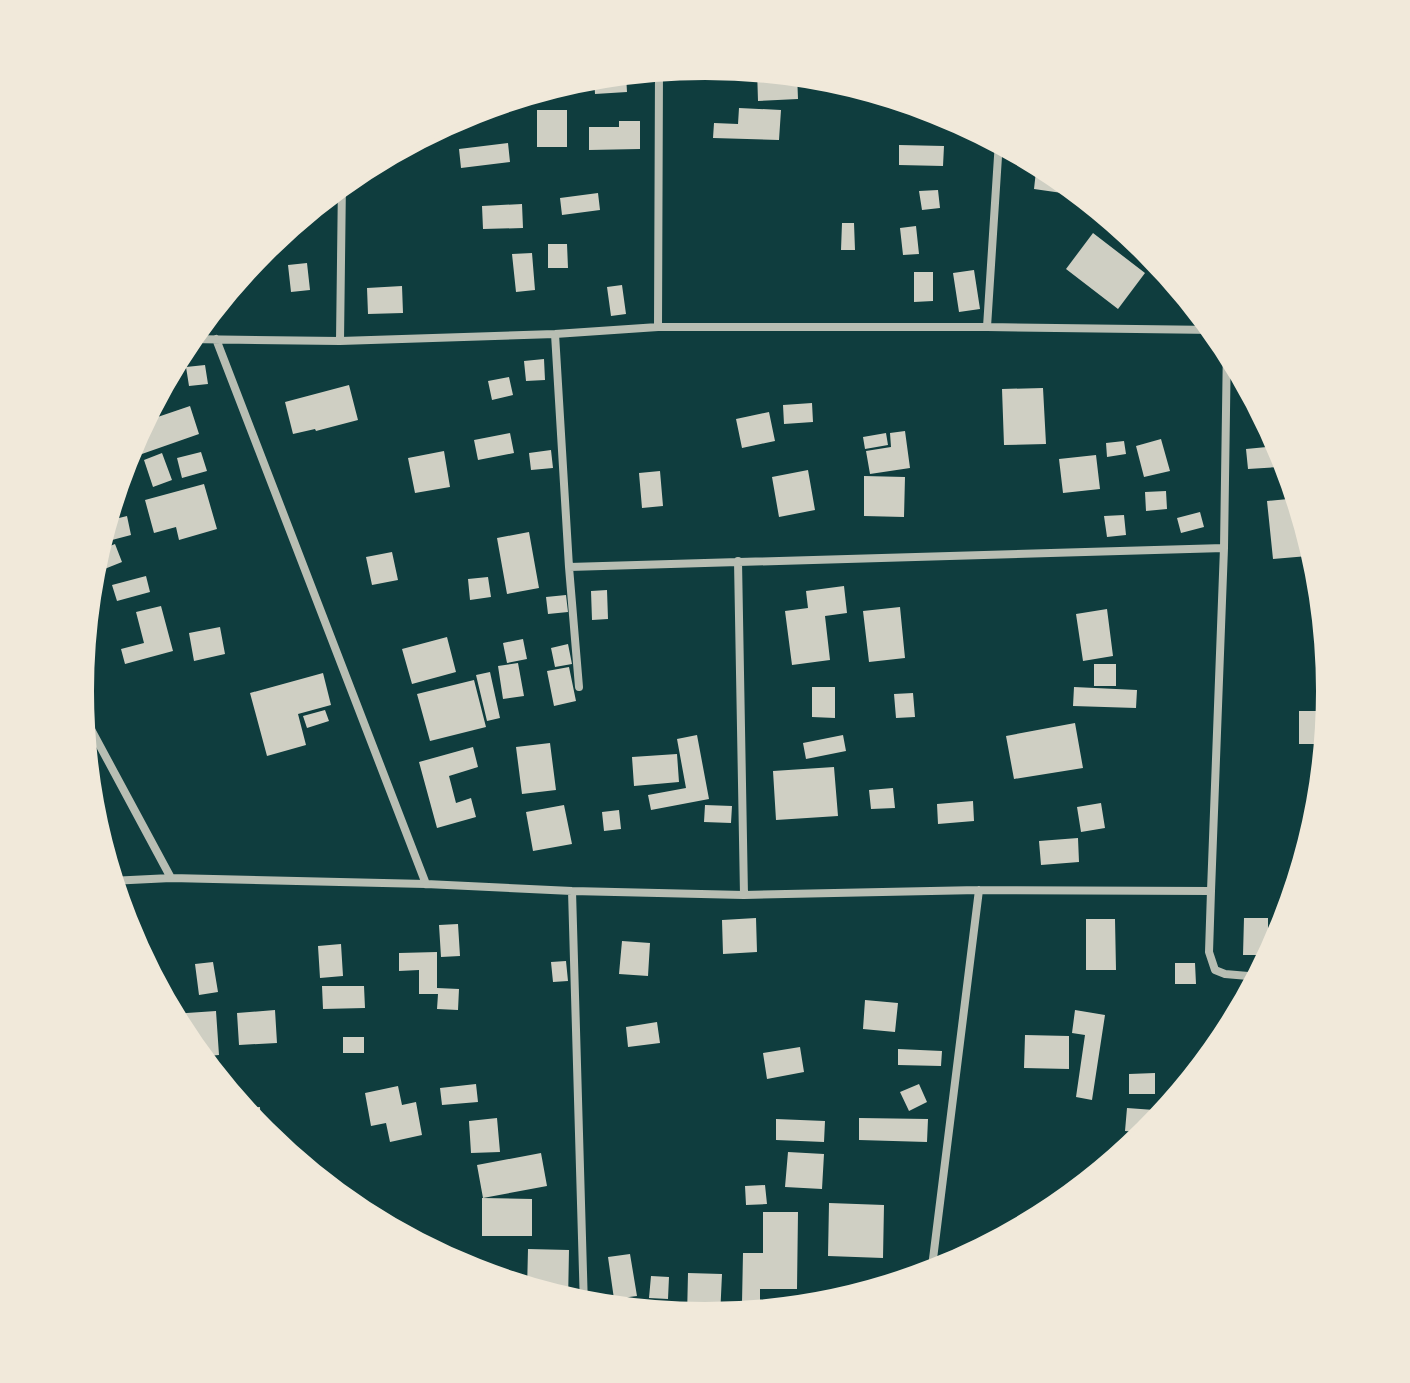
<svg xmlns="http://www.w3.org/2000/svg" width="1410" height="1383" viewBox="0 0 1410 1383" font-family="'PT Sans Narrow',sans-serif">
<rect width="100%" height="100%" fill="#0f3d3e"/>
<path fill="#cfcfc3" d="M757,69L797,73L798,99L758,101Z
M626,74L627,92L595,94L594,77Z
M739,108L781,110L779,140L713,138L714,123L738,124Z
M537,110H567V147H537Z
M619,121H640V149L589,150V127H619Z
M508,143L510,162L461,168L459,149Z
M899,145L944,146L943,166L899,165Z
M1037,162L1054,170L1064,178L1062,193L1034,189Z
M938,190L940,208L922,210L919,191Z
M598,193L600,210L562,215L560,198Z
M522,204L523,228L483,229L482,206Z
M842,223H854L855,250H841Z
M916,226L919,254L903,255L900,228Z
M1093,233L1145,273L1118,309L1066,269Z
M548,244H567L568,268H548Z
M532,253L535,290L516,292L512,254Z
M307,263L310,290L291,292L288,265Z
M974,270L980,309L959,312L953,273Z
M914,272H933V301L914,302Z
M622,285L626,314L611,316L607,287Z
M402,286L403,313L368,314L367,288Z
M544,359L545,380L526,381L524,361Z
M205,365L208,384L189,386L186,367Z
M509,377L513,395L492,400L488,381Z
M349,385L358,420L316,431L315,429L293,434L285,402Z
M1043,388L1046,444L1004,445L1002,389Z
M812,403L813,422L784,424L783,405Z
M190,406L199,434L139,455L133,436L140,423Z
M769,412L775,441L742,448L736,419Z
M905,431L910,468L870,474L866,451L891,447L890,433Z
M510,433L514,453L478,460L474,440Z
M886,433L888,445L865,449L863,437Z
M1161,439L1170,471L1144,477L1136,446Z
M1124,441L1126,454L1107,457L1106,443Z
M1276,446L1278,467L1248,469L1246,449Z
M551,450L553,468L531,470L529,453Z
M444,451L450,487L415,493L408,458Z
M201,452L207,471L182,478L177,458Z
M162,453L172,480L153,487L144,460Z
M1096,455L1100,489L1063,493L1059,459Z
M808,470L815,510L779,517L772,477Z
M660,471L663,506L642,508L639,473Z
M864,476L905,477L904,517L864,516Z
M204,484L217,529L179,540L176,527L154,533L145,500Z
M1166,491L1167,509L1146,511L1145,492Z
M1299,498L1304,515L1308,556L1273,559L1267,501Z
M1200,512L1204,527L1181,533L1177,518Z
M1124,515L1126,535L1107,537L1104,516Z
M127,516L131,535L112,540L107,521Z
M529,532L539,588L507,594L497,538Z
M115,544L122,562L102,570L95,552Z
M392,552L398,580L372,585L366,557Z
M146,576L150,592L117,601L112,585Z
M488,577L491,597L470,600L468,579Z
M844,586L847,613L825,616L830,660L792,665L785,611L808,608L806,591Z
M607,590L608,619L592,620L591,591Z
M566,595L568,612L548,614L546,597Z
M161,606L173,651L125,664L121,649L144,643L136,612Z
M900,607L905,658L869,662L863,611Z
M1107,609L1113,656L1083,661L1076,614Z
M220,627L225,654L194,661L189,633Z
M447,637L456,672L412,684L402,649Z
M523,639L527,659L507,663L503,643Z
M568,644L572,664L555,667L551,648Z
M518,663L524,696L503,699L498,666Z
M1094,664H1116V686H1094Z
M569,667L576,701L554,706L547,671Z
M490,672L500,718L487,721L476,675Z
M323,673L331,705L298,714L306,745L267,756L250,693Z
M474,680L486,727L430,741L417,694Z
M812,687H835V718L812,717Z
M1074,687L1137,690L1136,708L1073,706Z
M913,693L915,717L896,718L894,694Z
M325,710L329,721L307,728L303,716Z
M1299,711H1320V744H1299Z
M1075,723L1083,768L1014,779L1006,736Z
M697,735L709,799L651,810L648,795L686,788L677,739Z
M843,735L846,751L806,759L803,743Z
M550,743L556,790L522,794L516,747Z
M473,747L478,767L449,776L456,803L471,798L476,817L437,828L419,762Z
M677,754L679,782L634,786L632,757Z
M834,767L838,816L776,820L773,771Z
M893,788L895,808L871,809L869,790Z
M973,801L974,821L938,824L937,804Z
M1101,803L1105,828L1081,832L1077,807Z
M564,805L572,844L533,851L526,812Z
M705,805L732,806L731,823L704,822Z
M619,810L621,829L604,831L602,812Z
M1078,838L1079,862L1041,865L1039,841Z
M756,918L757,952L723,954L722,920Z
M1244,918H1268V955H1243Z
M1086,919H1115L1116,970H1086Z
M458,924L460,956L441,957L439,925Z
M622,941L650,943L648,976L619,974Z
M341,944L343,976L320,978L318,946Z
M437,952V988L459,989L458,1010L437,1009L438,994H419V970L399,971V953Z
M566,961L568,981L553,982L551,962Z
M213,962L218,992L199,995L195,964Z
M1175,963H1195L1196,984H1175Z
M322,986H364L365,1008L323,1009Z
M865,1000L898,1003L895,1032L863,1029Z
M275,1010L277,1043L239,1045L237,1013Z
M1075,1010L1105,1015L1092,1100L1076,1097L1085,1035L1072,1033Z
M216,1011L219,1055L197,1057L183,1040L172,1020V1014Z
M657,1022L660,1043L628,1047L626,1027Z
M1025,1035L1069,1036V1069L1024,1068Z
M343,1037H364V1053H343Z
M800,1047L804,1072L767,1079L763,1053Z
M898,1049L942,1051L941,1066L898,1065Z
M1155,1073V1094H1129V1074Z
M476,1084L478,1102L442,1105L440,1088Z
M919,1084L927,1102L909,1111L900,1092Z
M398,1086L402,1105L416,1102L422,1135L390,1142L386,1123L371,1126L365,1093Z
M260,1107L261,1135L239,1108Z
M1127,1108L1168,1111L1150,1133L1125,1131Z
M497,1118L500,1152L471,1153L469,1121Z
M859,1118L928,1119L927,1142L859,1140Z
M776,1119L825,1121L824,1142L776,1140Z
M788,1152L824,1154L822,1189L785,1187Z
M541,1153L547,1186L483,1198L477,1165Z
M765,1185L767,1204L746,1205L745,1186Z
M482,1198L532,1199V1236H482Z
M829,1203L884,1205L883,1258L828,1256Z
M763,1212H798L797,1289H760V1304L742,1303L743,1253H763Z
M528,1249L569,1250L568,1303L527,1290Z
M630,1254L637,1296L614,1299L608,1257Z
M688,1273L722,1274L720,1317L705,1319L687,1317Z
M651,1276L669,1277L668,1299L649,1298Z"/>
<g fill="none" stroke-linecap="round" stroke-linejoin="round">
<path stroke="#b8beb3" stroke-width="8" d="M658,327L659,69
M987,327L999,141
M555,334L569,567L1224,548
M187,339L340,341L555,334L658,327H987L1216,330
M216,339L426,884
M340,341L342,181
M738,561L744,895
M569,567L579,687
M79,707L171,878
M110,881L171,878L426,884L572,891L744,895L979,890L1211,891L1224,548L1227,343
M572,891L584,1307
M1211,891L1209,952L1215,970L1225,974L1260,977
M931,1275L979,890"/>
</g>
<path d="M0 0H1410V1383H0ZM92 691a613 613 0 1 1 1226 0a613 613 0 1 1-1226 0Z" fill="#f1e9da" fill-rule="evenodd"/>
<path fill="none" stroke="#f1e9da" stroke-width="4" d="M92 691a613 613 0 1 1 1226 0a613 613 0 1 1-1226 0Z"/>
</svg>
